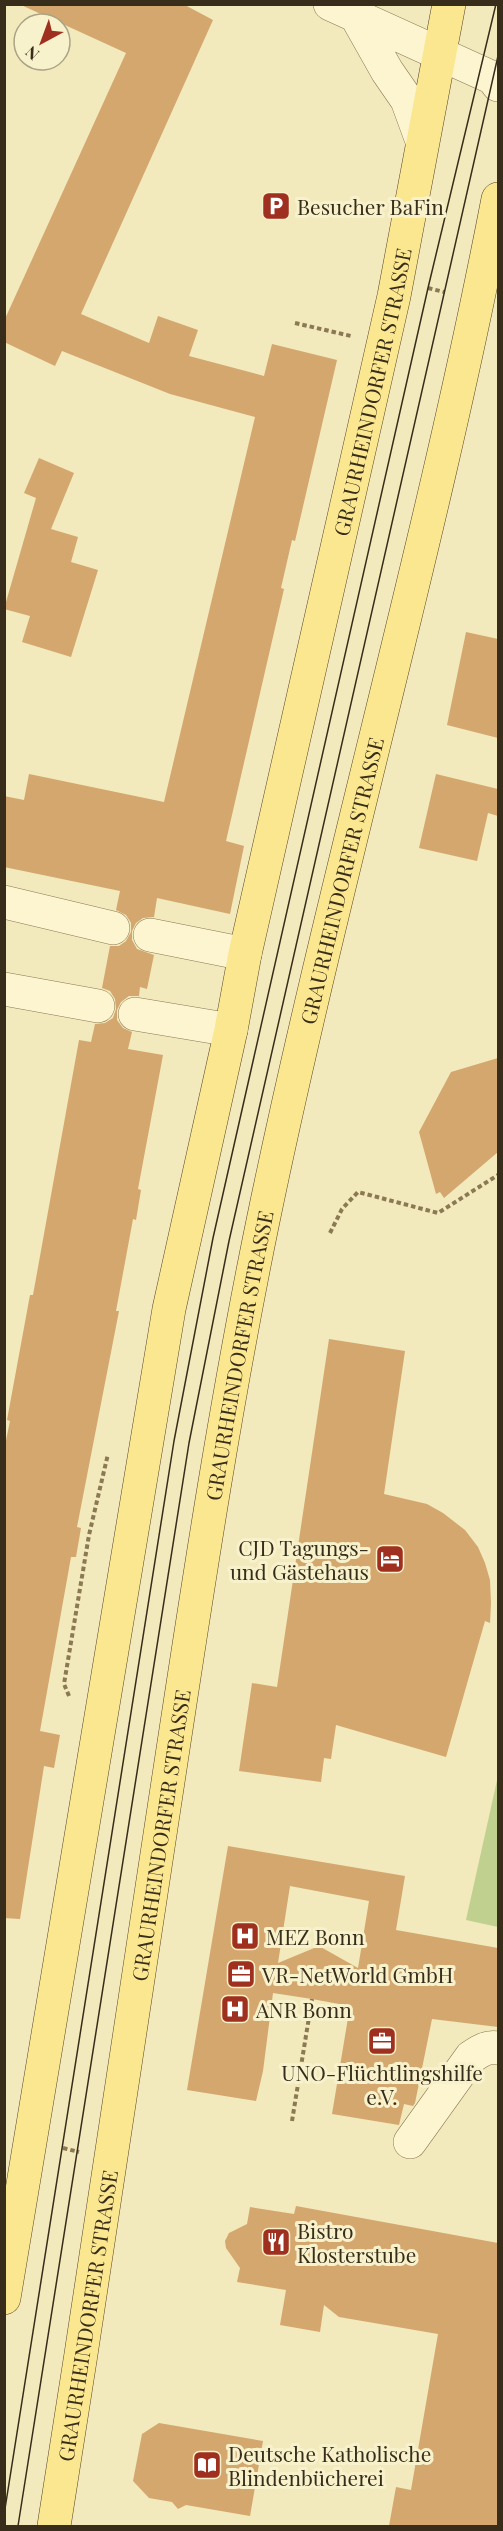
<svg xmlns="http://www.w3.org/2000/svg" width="503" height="2531" viewBox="0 0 503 2531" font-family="'Playfair Display',serif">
<rect width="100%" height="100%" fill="#f2e9bc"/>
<path fill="#c0d08f" d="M498,1776V1927L466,1920Z"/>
<path fill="#d4a76e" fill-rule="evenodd" d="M19,4H183L213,20L81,314L149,343L158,316L198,330L189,356L264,376L272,344L337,360L295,541L292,540L281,588L284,589L226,841L244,846L230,914L157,898L154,917L143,918L136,923L132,931V940L137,949L154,955L147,989L140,987L139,996H129L121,1002L117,1010V1020L123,1028L132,1032L128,1049L163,1055L138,1189L141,1190L136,1220L133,1219L116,1311H119L77,1527L81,1528L76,1557H71L40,1731L60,1735L54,1768L44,1766L20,1919L4,1918V1450L10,1421L7,1420L30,1295H33L79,1040L91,1042L95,1024L105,1023L113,1018L116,1009L115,999L110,991L102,988L110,946H119L126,941L131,932V923L126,915L116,910L120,891L4,867V796L24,800L29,774L164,802L255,417L170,394L62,351L55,366L4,342V321L126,53Z
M39,458L74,473L51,529L78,537L71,562L98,570L71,657L22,642L30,616L4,609L36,498L24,493Z
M466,632L498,639V738L447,725Z
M436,774L498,789V816L488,813L477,861L419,848Z
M498,1058V1152L444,1198L440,1192L436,1194L419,1132L451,1072Z
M329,1339L405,1351L384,1494L427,1504L443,1513L465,1530L478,1547L485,1563L490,1580L491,1603L490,1623L485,1621L446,1757L336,1725L331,1759L324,1758L321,1782L239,1771L252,1683L277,1687Z
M228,1846L405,1876L396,1930L498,1948V2027L432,2019L415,2103L413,2106L404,2104L399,2125L332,2114L350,2006L312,1999L273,1993L263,2071L256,2101L187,2090ZM290,1886L369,1901L358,1968L319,1946L278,1963Z
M296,2206L498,2243V2526H389L396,2487L411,2490L438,2334L339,2317L324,2305L320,2332L280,2325L286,2290L237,2282L240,2268L226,2248L225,2241L229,2233L247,2224L250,2207L294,2214Z
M159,2423L263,2441L250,2516L186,2505L178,2509L172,2502L149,2498L133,2481L142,2434Z"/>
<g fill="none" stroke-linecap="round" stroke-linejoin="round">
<g stroke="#8b7954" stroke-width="34">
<path id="minor" d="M330,4L493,78L498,85
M356,16L387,71L407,100L422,141
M4,902L113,928
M150,935L245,954
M4,989L98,1006
M135,1014L231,1030
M410,2142L471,2057C480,2051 487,2046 498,2048"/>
</g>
<g stroke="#584529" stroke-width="34">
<g id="major">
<path id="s1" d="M4,2298L169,1309L231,1030L245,954L394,296L449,4"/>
<path id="s2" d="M54,2526C92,2287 128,2048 164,1808C194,1612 223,1415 263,1221C334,878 432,542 498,199"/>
</g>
</g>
<path stroke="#8b7954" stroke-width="4" stroke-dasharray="4.5 3" stroke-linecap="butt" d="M428,288L444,292
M295,323L351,336
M330,1233L342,1209L358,1192L438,1213L498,1175
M69,1696L64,1684L89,1535L108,1454
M292,2121L312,1999
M63,2148L79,2152"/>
<use href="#minor" stroke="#fcf5d0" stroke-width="33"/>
<use href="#major" stroke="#fae78f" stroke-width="33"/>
<path stroke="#382d1a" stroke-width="1.5" d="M4,2515L174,1441L213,1238L428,288L496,4
M18,2526L189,1443L229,1241L498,56"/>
</g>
<defs>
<g id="parking-square" transform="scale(1.5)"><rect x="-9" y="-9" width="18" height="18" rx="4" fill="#9f301f" stroke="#f8f2cc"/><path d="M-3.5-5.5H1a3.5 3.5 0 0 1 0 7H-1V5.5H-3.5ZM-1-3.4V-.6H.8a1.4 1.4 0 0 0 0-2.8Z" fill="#fff"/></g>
<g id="hotel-square" transform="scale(1.5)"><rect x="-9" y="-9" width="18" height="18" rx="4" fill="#9f301f" stroke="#f8f2cc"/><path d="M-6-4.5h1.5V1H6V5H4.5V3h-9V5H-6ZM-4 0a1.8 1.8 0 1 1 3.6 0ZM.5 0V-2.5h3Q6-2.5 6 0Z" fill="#fff"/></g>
<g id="hospital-square" transform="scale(1.5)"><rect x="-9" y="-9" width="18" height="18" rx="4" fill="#9f301f" stroke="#f8f2cc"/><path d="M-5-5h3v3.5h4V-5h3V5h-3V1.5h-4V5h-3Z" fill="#fff"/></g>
<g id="office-square" transform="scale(1.5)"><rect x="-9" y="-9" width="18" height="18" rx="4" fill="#9f301f" stroke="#f8f2cc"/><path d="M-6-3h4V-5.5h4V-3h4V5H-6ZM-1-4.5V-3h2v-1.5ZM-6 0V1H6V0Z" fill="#fff"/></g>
<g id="restaurant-square" transform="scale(1.5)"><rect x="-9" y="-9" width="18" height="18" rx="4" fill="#9f301f" stroke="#f8f2cc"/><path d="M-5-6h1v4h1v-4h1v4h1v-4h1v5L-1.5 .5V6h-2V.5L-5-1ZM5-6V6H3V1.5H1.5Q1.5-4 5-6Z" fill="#fff"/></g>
<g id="library-square" transform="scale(1.5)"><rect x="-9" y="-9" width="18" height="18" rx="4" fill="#9f301f" stroke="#f8f2cc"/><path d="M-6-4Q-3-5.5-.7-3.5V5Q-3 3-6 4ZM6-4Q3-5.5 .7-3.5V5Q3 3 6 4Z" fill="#fff"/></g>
</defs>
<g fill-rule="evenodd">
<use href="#parking-square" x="276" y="206"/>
<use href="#hotel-square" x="390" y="1559"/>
<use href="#hospital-square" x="245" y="1936"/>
<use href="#office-square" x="241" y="1974"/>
<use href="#hospital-square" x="235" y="2009"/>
<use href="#office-square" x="382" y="2041"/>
<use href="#restaurant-square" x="276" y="2242"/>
<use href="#library-square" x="207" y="2465"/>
</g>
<g text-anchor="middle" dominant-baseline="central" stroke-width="6" stroke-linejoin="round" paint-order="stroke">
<g font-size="21" fill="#382d1a" stroke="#f8f2cc" text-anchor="start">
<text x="297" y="206">Besucher BaFin</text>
<text x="369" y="1547" text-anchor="end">CJD Tagungs-<tspan x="369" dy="24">und Gästehaus</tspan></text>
<text x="266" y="1936">MEZ Bonn</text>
<text x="262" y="1974">VR-NetWorld GmbH</text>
<text x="256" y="2009">ANR Bonn</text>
<text x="382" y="2072" text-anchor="middle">UNO-Flüchtlingshilfe<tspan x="382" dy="24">e.V.</tspan></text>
<text x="297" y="2230">Bistro<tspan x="297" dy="24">Klosterstube</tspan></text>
<text x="228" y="2453">Deutsche Katholische<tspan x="228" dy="24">Blindenbücherei</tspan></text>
</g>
<g font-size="21" fill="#382d1a" stroke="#f8f2cc">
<text stroke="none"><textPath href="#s1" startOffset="1942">GRAURHEINDORFER STRASSE</textPath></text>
<text stroke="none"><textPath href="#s2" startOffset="1671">GRAURHEINDORFER STRASSE</textPath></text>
<text stroke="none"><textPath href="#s2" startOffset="1185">GRAURHEINDORFER STRASSE</textPath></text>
<text stroke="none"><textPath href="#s2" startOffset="699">GRAURHEINDORFER STRASSE</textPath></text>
<text stroke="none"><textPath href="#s2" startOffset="213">GRAURHEINDORFER STRASSE</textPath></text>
</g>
</g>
<rect width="503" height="2531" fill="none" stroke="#382d1a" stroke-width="12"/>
<g transform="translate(42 42) rotate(221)"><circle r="28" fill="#f8f2cc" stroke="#aba385" stroke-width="1.5"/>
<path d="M0-4.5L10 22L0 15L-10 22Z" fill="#9f301f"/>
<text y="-9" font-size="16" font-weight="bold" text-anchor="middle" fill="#382d1a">N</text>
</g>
</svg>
